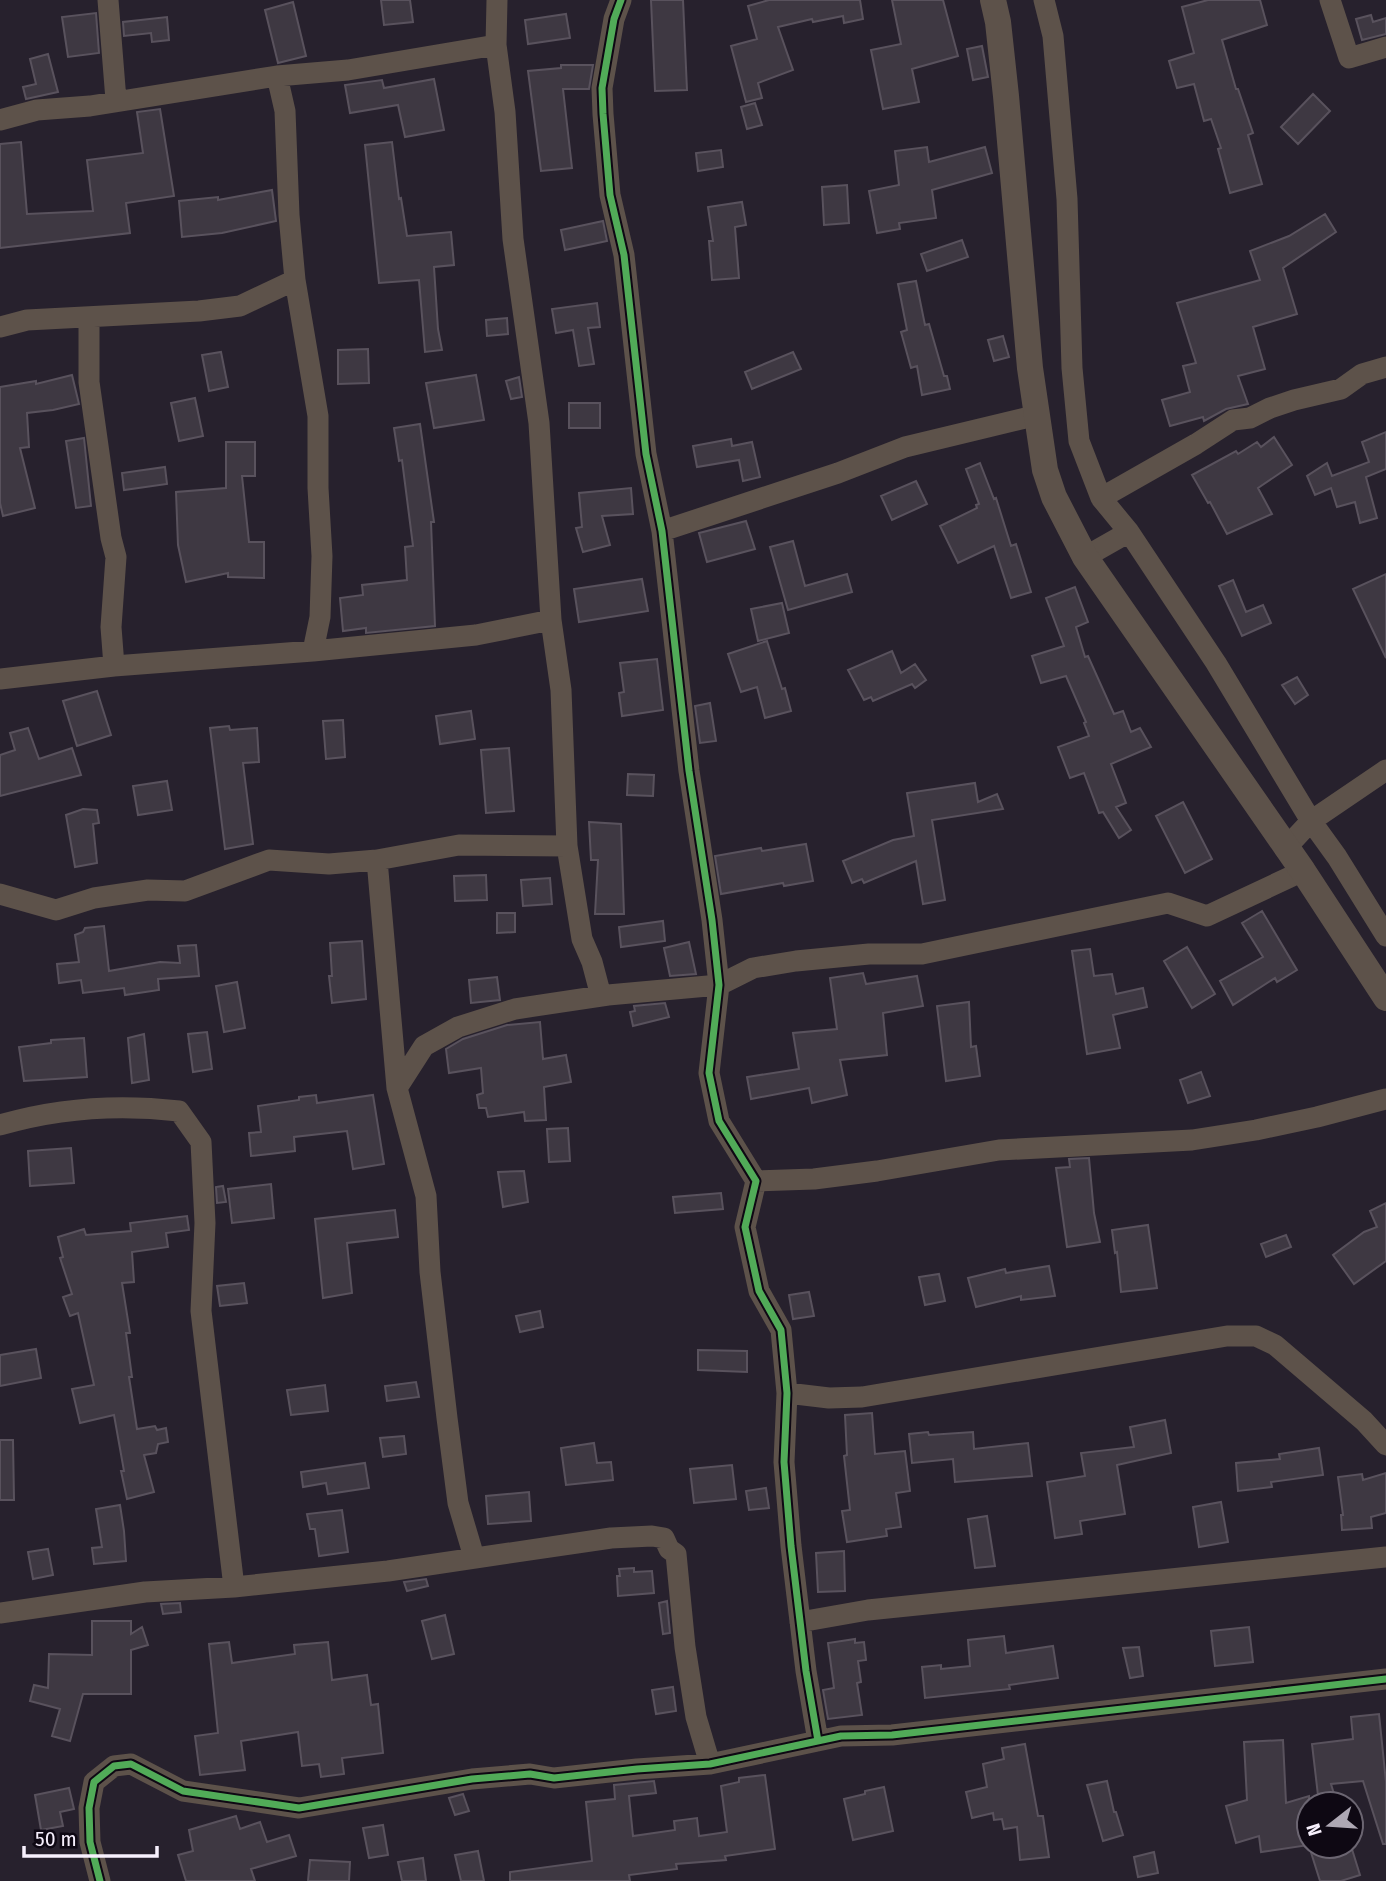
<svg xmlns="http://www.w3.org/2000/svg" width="1386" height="1881" viewBox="0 0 1386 1881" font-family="'Fira Sans Condensed',sans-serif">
<rect width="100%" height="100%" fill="#27212d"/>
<path fill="#3e3842" stroke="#59525d" stroke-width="2" d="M381,0H410L413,22L384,25Z
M651,0H683L687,90L655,91Z
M769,0H860L863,19L844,23L843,16L813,22L812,19L778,27L793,70L758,83L762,98L746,102L731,46L757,39L748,6Z
M892,0H943L958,56L912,69L919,102L883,109L871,50L901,44Z
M1208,0H1260L1267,25L1222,40L1236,89H1238L1253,133L1248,135L1262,184L1230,193L1218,149L1221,148L1211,119L1204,121L1194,84L1177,88L1169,61L1194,53L1182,7Z
M293,2L306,56L278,63L265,10Z
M96,13L99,53L68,57L62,17Z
M566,14L570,38L528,44L525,20Z
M1371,15L1373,22L1386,18V34L1362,40L1356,19Z
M167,17L169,40L152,42L151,33L124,36L123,22Z
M982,46L988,77L973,80L967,49Z
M48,54L58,92L26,99L23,87L36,84L30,59Z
M561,65H593L589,89H563L572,168L541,171L528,71L561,68Z
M434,79L444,130L405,137L398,105L350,113L345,85L382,80L384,88Z
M1313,94L1330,111L1298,144L1281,127Z
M755,103L762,125L747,129L741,107Z
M160,109L174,196L126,203L130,233L0,248V144L21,142L27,214L93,211L87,160L143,153L137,112Z
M392,142L399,199L401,198L407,236L451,232L454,265L434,267L438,329L442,350L425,352L419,280L379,283L365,145Z
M927,147L929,162L985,147L992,173L932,190L936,218L899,223L900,229L877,233L869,191L899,185L895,151Z
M721,150L723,167L698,171L696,153Z
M847,185L849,223L824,225L822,187Z
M272,190L276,221L222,233L182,237L179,201L218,197V200Z
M742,202L746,225L735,227L739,278L712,280L709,241H713L708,207Z
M1325,214L1336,232L1283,268L1297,314L1253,327L1265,369L1238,376L1248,404L1226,409L1204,421L1203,417L1170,426L1162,400L1190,392L1183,366L1196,363L1177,303L1260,280L1250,251L1289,236Z
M603,221L607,241L565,250L561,230Z
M962,240L968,257L927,271L921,254Z
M916,281L925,325L929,324L944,376H947L950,389L922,395L917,366L911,368L901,332L907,330L898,284Z
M597,303L600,327L588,328L594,364L579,366L573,330L556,333L552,309Z
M507,318L508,334L487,336L486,320Z
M1003,336L1009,357L994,361L988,340Z
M368,349L369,383L338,384V350Z
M221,352L228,387L209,391L202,355Z
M793,352L801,369L752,389L745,372Z
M72,375L79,404L53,410L27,413L29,447L20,448L35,508L3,516L0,503V387L36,381V384Z
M476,375L484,420L434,428L426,383Z
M519,377L522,397L511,399L506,381Z
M195,398L203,436L179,441L171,403Z
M569,403H600V428H569Z
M420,424L434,522H431L435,626L366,633V628L343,631L340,598L363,595L362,585L407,580L405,547L413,546L402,460L399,461L394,428Z
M1386,432V469L1366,477L1377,518L1360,523L1355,502L1337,507L1331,488L1315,495L1307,476L1327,463L1332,476L1369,462L1362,442Z
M1274,437L1292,465L1258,488L1272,514L1227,534L1210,502L1208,503L1192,475L1236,451L1238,454L1257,442L1261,447Z
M84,438L91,506L76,508L66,441Z
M731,439L732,446L752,442L760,477L743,481L739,460L697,467L693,446Z
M226,442H255V476H242L249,542H264V578L228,577V573L186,582L178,545L176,492L226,488Z
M980,463L994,499L996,498L1011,546L1016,544L1031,592L1011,598L994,546L958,563L940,526L977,508L976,505L979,504L966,469Z
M165,467L167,484L124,490L122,473Z
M916,481L927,504L892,520L881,496Z
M631,488L633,514L602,516L610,545L583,552L576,528L582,527L579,493Z
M746,521L755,549L707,562L699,533Z
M793,541L805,586L847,574L852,592L788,610L770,547Z
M1386,574V658L1353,589Z
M642,579L648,611L579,622L574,589Z
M1233,580L1246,612L1263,605L1271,623L1242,636L1219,586Z
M1075,587L1088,622L1076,627L1085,657L1088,656L1114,714L1123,711L1131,732L1140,728L1151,747L1111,764L1126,803L1116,807L1131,830L1119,838L1103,812L1099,813L1084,773L1070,778L1058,747L1089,736L1084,723L1086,722L1066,676L1041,683L1032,656L1064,646L1046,598Z
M782,603L789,633L758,641L751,609Z
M767,641L782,689L785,688L791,711L765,718L757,687L741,692L728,654Z
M892,651L901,673L915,664L926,680L915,688L912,684L873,701L871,697L864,700L848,670Z
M657,659L663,710L622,716L619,693L624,692L620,663Z
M1297,677L1308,695L1295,704L1282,685Z
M97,691L111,735L77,746L63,701Z
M710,703L716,741L700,743L695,706Z
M471,711L475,739L440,744L436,716Z
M343,720L345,757L326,759L323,721Z
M229,726L230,730L257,728L259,762L243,763L253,844L225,849L210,728Z
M28,728L39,759L72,748L81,775L0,796V755L15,750L10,733Z
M509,748L514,811L486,813L481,750Z
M628,774L654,775L653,796L627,795Z
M167,781L172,810L138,815L133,786Z
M975,783L978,802L997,794L1003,809L932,820L945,900L923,904L916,861L864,883L862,879L852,883L843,861L893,840L914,836L907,793Z
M1183,802L1212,859L1185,873L1156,816Z
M83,809L97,810L99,823L93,824L97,863L75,867L66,815Z
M589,822L621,824L624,914H595L598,860H591Z
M806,844L813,881L784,886L783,883L721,894L715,856L761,848L762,851Z
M486,875L487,900L455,901L454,876Z
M550,878L552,904L523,906L521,880Z
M1262,911L1297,970L1277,982L1275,978L1233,1005L1220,981L1263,957L1242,923Z
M497,913H515V932L497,933Z
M663,921L665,941L621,947L619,927Z
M104,926L109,971L160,962L180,963L178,946L196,945L199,976L158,979L159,990L125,995L124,988L83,993L81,980L59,983L57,964L79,962L75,935L83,932L85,928Z
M362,941L366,999L332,1003L329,976H332L330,943Z
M689,942L696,974L670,976L664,948Z
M1187,947L1215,994L1192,1008L1164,961Z
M1090,949L1094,976L1112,974L1116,994L1143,988L1147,1007L1113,1015L1120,1048L1087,1054L1072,951Z
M863,973L866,984L917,976L923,1006L883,1013L887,1055L840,1060L847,1095L812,1103L809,1088L751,1099L747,1077L799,1069L793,1033L837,1029L830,978Z
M497,977L500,1000L471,1003L469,980Z
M237,982L245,1028L224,1032L216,986Z
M969,1002L971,1047L976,1046L980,1076L946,1081L937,1006Z
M665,1003L669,1017L633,1026L630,1012L635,1011L634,1006Z
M540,1022L543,1059L566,1055L571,1082L544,1087L546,1120L525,1121L524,1112L488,1117L486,1108H479L477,1095L483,1093L481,1068L449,1073L446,1049L463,1039L507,1025Z
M207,1032L212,1069L193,1072L188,1034Z
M144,1034L149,1080L132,1083L128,1038Z
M84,1038L87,1077L24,1081L19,1047L51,1043V1040Z
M1201,1072L1210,1096L1188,1103L1180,1080Z
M316,1095L317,1103L373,1095L384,1164L353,1169L347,1131L294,1137L295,1151L251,1156L249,1133L261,1132L258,1106L299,1100V1097Z
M568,1128L570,1161L549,1162L547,1129Z
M71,1148L74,1183L30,1186L28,1151Z
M1089,1158L1094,1213L1100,1242L1067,1247L1056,1168L1070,1167L1069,1159Z
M524,1171L528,1202L503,1207L498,1172Z
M271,1184L274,1218L232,1223L228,1189Z
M223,1186L226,1202L217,1203L216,1187Z
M721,1193L723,1209L675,1213L673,1197Z
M1386,1203V1261L1354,1284L1333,1255L1364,1232L1377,1227L1370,1211Z
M395,1210L398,1237L347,1243L352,1293L323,1298L315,1219Z
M187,1216L189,1230L166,1233L168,1247L132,1252L134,1282L122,1283L130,1333H126L132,1377H129L137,1429L155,1426L157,1430L166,1428L168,1442L158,1444L156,1453L144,1455L154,1492L127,1499L121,1471H124L114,1415L80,1423L72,1389L94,1385L78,1313L70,1316L63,1297L72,1294L60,1258L63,1257L58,1237L84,1229L86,1235L131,1231L130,1223Z
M1148,1225L1157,1288L1121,1292L1117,1252L1115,1253L1112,1230Z
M1286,1235L1291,1247L1266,1257L1261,1244Z
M1049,1266L1055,1296L1021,1300V1296L976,1307L968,1278L1005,1269L1006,1273Z
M939,1274L945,1301L925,1305L919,1277Z
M244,1283L247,1303L220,1306L217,1286Z
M809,1292L814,1316L793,1319L789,1295Z
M540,1311L543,1327L520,1332L516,1316Z
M36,1349L41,1378L0,1386V1355Z
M698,1350L747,1351V1372L698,1370Z
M416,1382L419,1397L387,1401L385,1386Z
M325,1385L328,1411L291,1415L287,1390Z
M872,1413L875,1454L905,1451L910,1491L896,1493L901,1527L886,1529L887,1536L847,1542L842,1511L850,1510L844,1456L847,1455L845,1415Z
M1165,1420L1171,1453L1117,1465L1125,1514L1080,1521L1082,1534L1055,1538L1047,1482L1085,1476L1081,1453L1134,1447L1130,1427Z
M928,1432L929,1435L973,1432L974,1449L1028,1443L1032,1476L955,1482L953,1459L912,1463L909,1434Z
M404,1436L406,1454L383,1457L380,1438Z
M0,1440H13L14,1500H0Z
M594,1443L597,1463L611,1462L613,1480L566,1485L561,1448Z
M1319,1448L1323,1475L1271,1482L1272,1487L1238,1491L1236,1463L1280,1459L1279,1454Z
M365,1463L369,1488L328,1494L326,1483L303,1487L301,1472Z
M732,1465L736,1499L694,1503L690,1469Z
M1386,1473V1513L1371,1517L1372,1528L1342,1530L1341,1515H1343L1338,1477L1362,1474L1363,1480Z
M766,1488L769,1508L749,1510L746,1491Z
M529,1492L531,1521L488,1524L486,1496Z
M1221,1502L1228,1542L1199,1547L1193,1507Z
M120,1505L124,1531L126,1561L94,1564L92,1548L102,1547L96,1509Z
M342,1510L348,1552L319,1556L315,1529H310L307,1514Z
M987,1516L995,1566L975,1568L968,1519Z
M48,1549L53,1575L33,1579L28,1552Z
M844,1551L845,1591L818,1592L816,1553Z
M634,1568V1572L652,1571L654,1593L618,1596L617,1576H620L619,1569Z
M426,1579L428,1586L407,1591L404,1582Z
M667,1601L670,1633L663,1634L659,1603Z
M180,1603L181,1612L163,1614L161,1604Z
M445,1615L454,1654L432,1659L422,1621Z
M92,1621H131V1634L142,1627L148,1645L131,1650V1694H83L70,1741L52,1736L60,1709L30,1701L34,1685L48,1688L49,1654L92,1655Z
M1249,1627L1253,1662L1215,1666L1211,1631Z
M1004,1636L1006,1653L1053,1646L1058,1678L1009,1685L1010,1689L925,1698L922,1667L941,1665V1669L970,1666L968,1640Z
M855,1639V1643L864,1642L866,1660L858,1661L861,1682L857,1683L862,1715L828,1719L823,1690L834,1688L828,1643Z
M229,1642L232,1663L295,1654L294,1645L328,1642L332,1680L367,1675L371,1705L378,1704L383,1753L342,1758L344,1774L321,1777L319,1764L302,1766L298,1732L241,1741L245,1770L200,1775L195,1736L218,1733L209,1644Z
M1139,1647L1143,1676L1130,1678L1123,1648Z
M673,1687L676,1711L656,1714L652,1690Z
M1379,1714L1386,1782V1844H1383L1363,1781L1331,1784L1337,1804H1319L1312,1744L1353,1739L1351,1717Z
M1283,1740L1286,1803L1309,1796V1845L1261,1852L1259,1836L1236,1843L1226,1806L1247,1800L1244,1742Z
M1025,1744L1038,1816H1043L1049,1857L1020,1860L1017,1827L1004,1829L1002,1819L994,1820L993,1813L972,1818L966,1792L987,1787L983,1764L1004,1759L1002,1748Z
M765,1775L775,1849L725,1856L726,1860L676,1864L677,1869L629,1875L630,1881H510V1872L592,1861L586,1802L615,1799L614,1785L654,1781L656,1793L629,1796L633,1836L675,1830L674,1821L697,1818L699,1836L727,1832L721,1786L739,1782V1778Z
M1107,1781L1114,1812H1116L1123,1835L1103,1841L1087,1785Z
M884,1787L893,1831L853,1840L844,1799L865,1794V1791Z
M69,1788L74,1809L60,1812L63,1826L41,1830L35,1795Z
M463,1794L469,1811L455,1815L449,1798Z
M236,1816L240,1829L260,1822L267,1842L289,1835L296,1856L251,1869L255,1881H186L178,1855L193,1851L189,1830Z
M383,1825L388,1855L369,1858L363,1828Z
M1309,1846H1351L1360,1875L1341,1881H1320Z
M478,1851L484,1881H461L455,1855Z
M1154,1852L1158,1873L1138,1877L1134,1857Z
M423,1858L426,1881H402L398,1862Z
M310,1860L350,1862L349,1881H308Z"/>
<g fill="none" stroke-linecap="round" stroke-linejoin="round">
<path stroke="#5d524a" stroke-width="21" d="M108,0L116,100
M621,0L614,19L602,88L603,114L610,195L624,255L646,454L662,531L689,771L712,920L719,985L709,1073L719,1121L756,1181L745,1227L759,1291L781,1330L787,1393L784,1462L791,1546L806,1671L818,1741
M1044,0L1053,36L1067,199L1072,368L1079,441L1101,498
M1330,0L1349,58L1386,47
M496,45L505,112L513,239L539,423L551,620L561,690L567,846L582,939L592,962L601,996
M277,76L285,111L289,215L295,280L318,416V488L322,556L320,617L313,651
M0,120L37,110L90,106L277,76L348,70L496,45L497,0
M89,318V382L111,538L116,557L111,627L114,666
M0,327L27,320L199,311L240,306L295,280
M662,531L838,473L905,447L1038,415
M1129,532L1101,498L1196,444L1233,420L1250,418L1270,408L1294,400L1341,389L1362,374L1386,367
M1085,557L1129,532L1216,663L1311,821L1337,857L1386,936
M0,679L114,666L313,651L476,635L551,620
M1285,849L1311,821L1386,770
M377,860L397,1088L426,1196L430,1272L447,1418L458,1503L474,1557
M0,894L56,910L94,898L148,890L185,891L269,860L329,864L377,860L459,845L567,846
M397,1088L424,1046L458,1027L515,1009L608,995L719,985L753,968L796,961L869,954H922L1168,903L1207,916L1303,871
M0,1125C58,1108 119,1104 179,1111L201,1142L205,1223L201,1311L234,1587
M756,1181L814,1179L877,1171L999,1150L1192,1140L1256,1130L1317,1117L1386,1099
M787,1393L829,1398L862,1397L1227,1336H1256L1275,1345L1364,1421L1386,1445
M0,1613L145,1592L234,1587L388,1571L611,1538L652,1536L664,1538L669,1549L676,1554L685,1647L696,1717L710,1764
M800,1622L868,1610L1386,1557
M100,1881L90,1842L89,1808L94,1782L114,1766L131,1764L183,1791L299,1808L472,1779L530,1774L554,1778L637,1769L710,1764L841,1736L892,1735L1386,1679"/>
<path stroke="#5d524a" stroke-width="26" d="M993,0L998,22L1006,96L1030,368L1045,470L1054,497L1085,557L1303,871L1386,998"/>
<g stroke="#0e0813" stroke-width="11">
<path id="cycleway" d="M621,0L614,19L602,88L603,114L610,195L624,255L646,454L662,531L689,771L712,920L719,985L709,1073L719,1121L756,1181L745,1227L759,1291L781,1330L787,1393L784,1462L791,1546L806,1671L818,1741
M100,1881L90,1842L89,1808L94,1782L114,1766L131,1764L183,1791L299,1808L472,1779L530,1774L554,1778L637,1769L710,1764L841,1736L892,1735L1386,1679"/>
</g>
<use href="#cycleway" stroke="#51ab58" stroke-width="7"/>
</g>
<g transform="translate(1330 1825) rotate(253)"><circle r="33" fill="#0e0813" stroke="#6b6571" stroke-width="2"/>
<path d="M0-5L12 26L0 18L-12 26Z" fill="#aea8b4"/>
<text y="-10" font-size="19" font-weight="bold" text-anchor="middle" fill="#f7f0fd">N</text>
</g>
<path d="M24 1846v10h133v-10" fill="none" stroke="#f7f0fd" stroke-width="3.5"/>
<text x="35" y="1846" font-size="21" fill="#f7f0fd" stroke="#0e0813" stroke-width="5" paint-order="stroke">50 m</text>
</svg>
